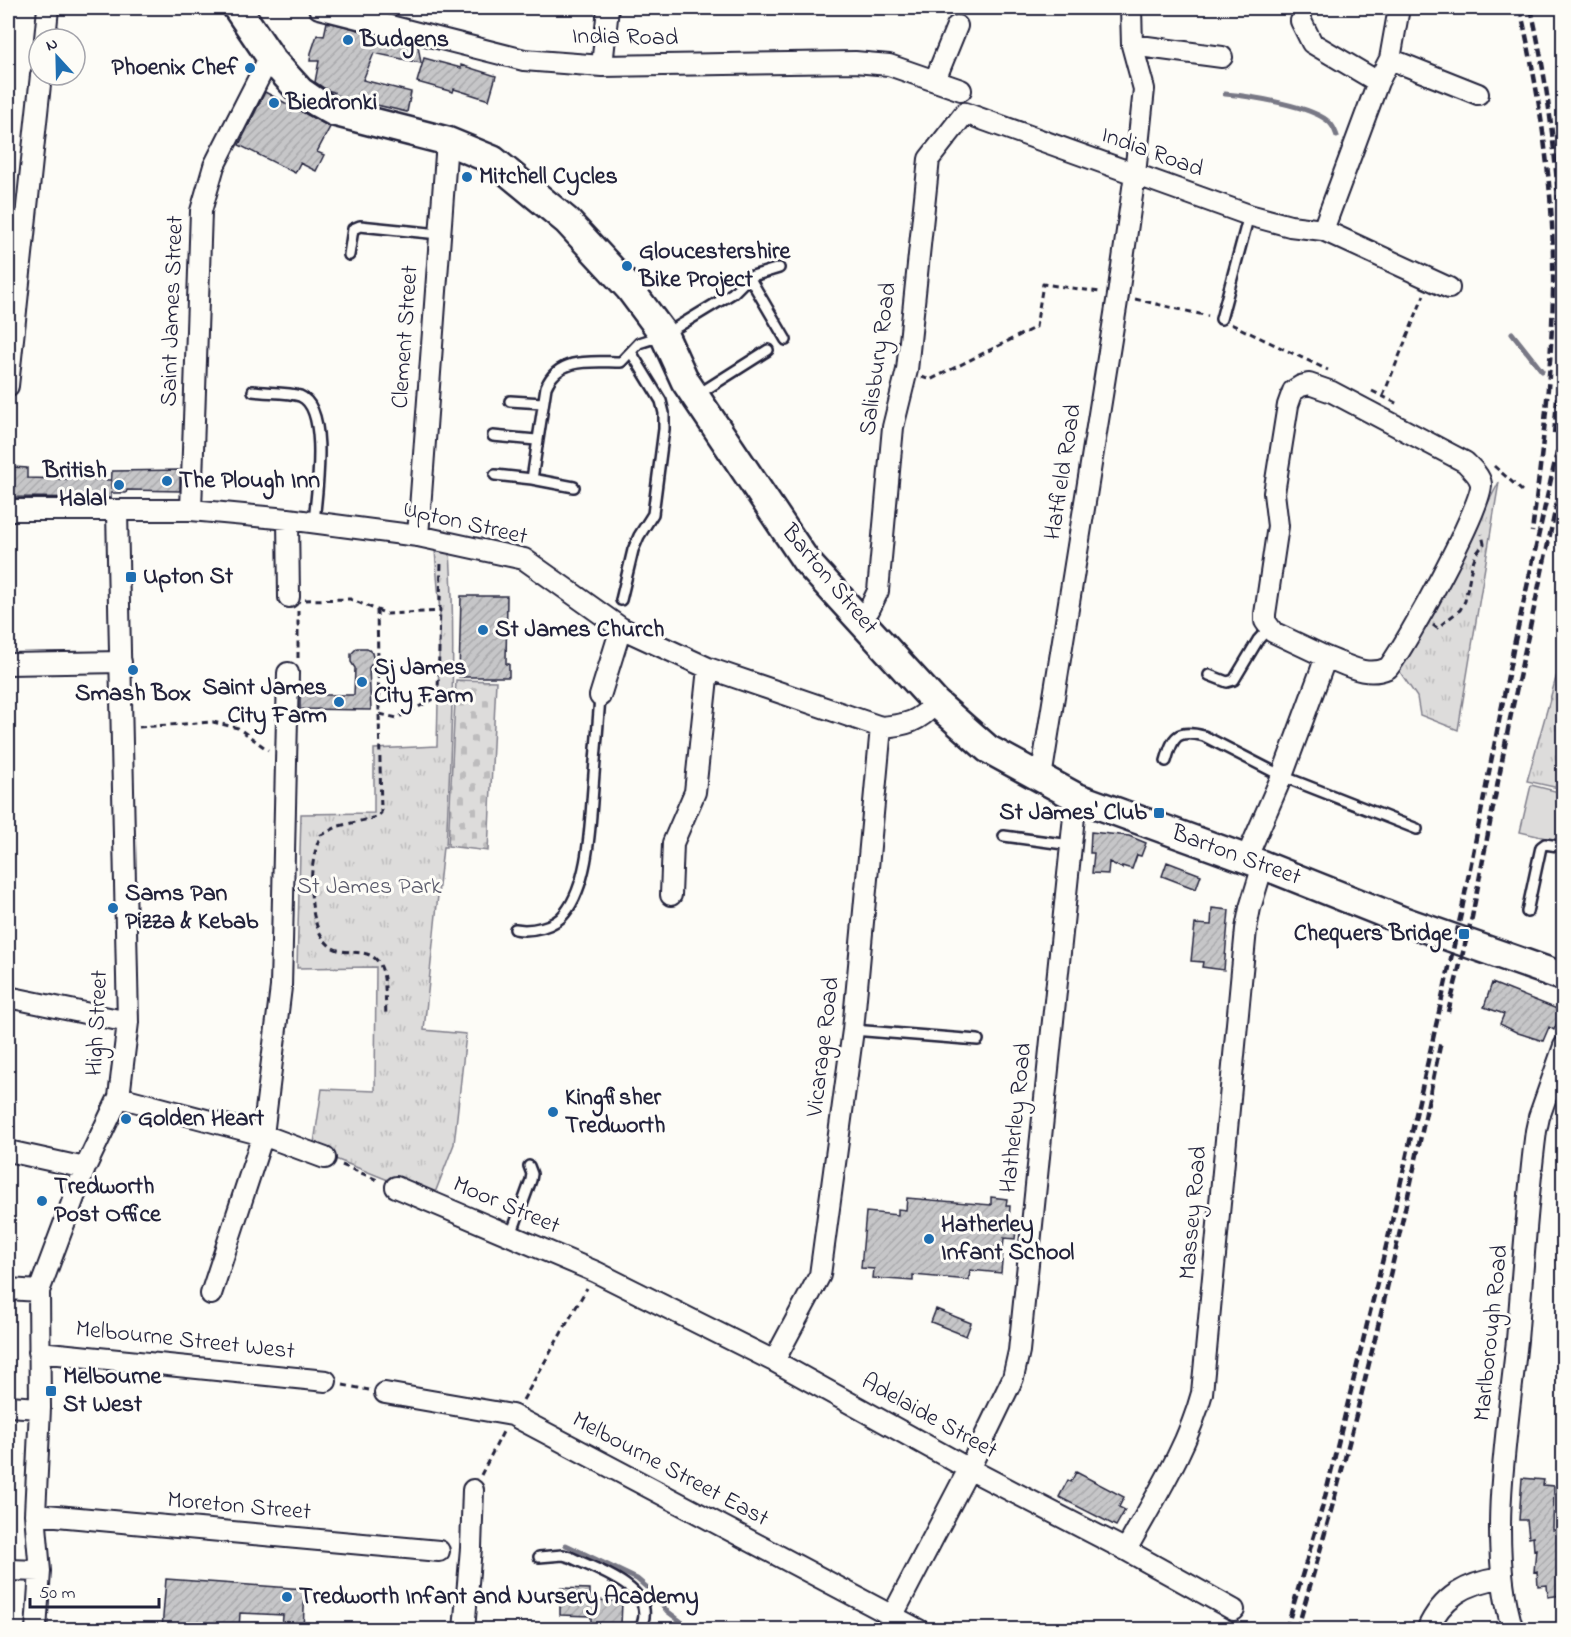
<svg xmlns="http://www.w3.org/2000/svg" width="1571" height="1637" viewBox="0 0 1571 1637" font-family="'Indie Flower',sans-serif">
<defs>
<pattern id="cemetery-stones" width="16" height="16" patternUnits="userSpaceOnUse" patternTransform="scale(1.5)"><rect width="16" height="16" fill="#dddcdb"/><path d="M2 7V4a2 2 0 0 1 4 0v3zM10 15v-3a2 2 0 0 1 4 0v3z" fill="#bdbcbd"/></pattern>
<pattern id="park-tufts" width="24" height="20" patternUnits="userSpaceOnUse" patternTransform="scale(1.5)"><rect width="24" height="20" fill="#dddcdb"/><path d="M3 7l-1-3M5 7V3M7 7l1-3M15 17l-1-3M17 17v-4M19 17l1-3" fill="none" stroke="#bdbcbd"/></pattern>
<pattern id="building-hatch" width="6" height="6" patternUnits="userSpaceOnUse" patternTransform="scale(1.5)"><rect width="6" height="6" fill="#c6c6c8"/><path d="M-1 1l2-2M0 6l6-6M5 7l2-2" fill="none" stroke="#aaaaad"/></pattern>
</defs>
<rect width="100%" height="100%" fill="#fdfcf7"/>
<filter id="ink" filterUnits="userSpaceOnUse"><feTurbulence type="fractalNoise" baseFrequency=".0167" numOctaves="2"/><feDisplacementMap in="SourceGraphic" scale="12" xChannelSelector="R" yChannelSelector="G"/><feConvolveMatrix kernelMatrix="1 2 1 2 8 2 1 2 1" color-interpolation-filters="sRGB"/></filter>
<g filter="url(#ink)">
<path fill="#dddcdb" stroke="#807f8b" stroke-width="1.5" d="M1531,785L1563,793V842L1520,832Z"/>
<path fill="url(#cemetery-stones)" stroke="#807f8b" stroke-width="1.5" d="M456,680L496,681L488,851L448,846Z"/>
<path fill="url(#park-tufts)" stroke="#807f8b" stroke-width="1.5" d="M1499,482L1458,730L1420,715L1417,697L1400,672L1397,662L1430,613Z
M435,550L450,551C456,649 451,748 446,847H443L424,1030L466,1034L454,1144L433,1198L313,1150L322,1089L375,1091L376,967L297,968L301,814L374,813V749L437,746L440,613Z
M1563,653L1564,789H1563L1527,781Z"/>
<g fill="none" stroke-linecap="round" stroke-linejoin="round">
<path stroke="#787885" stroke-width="5" d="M1225,94C1249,96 1314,106 1330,123C1334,127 1335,131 1337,136
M1512,333L1542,371
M566,1545L637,1579L651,1591L667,1611L692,1630"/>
</g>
<path fill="url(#building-hatch)" stroke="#22223b" stroke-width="1.5" d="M327,22L418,45L421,63L374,53L363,80L411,92L407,112L338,96L334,94V92L327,90L315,82L319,61H310L311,53L317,35L324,36Z
M424,58L461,68V65L496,76L489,100L454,89L453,92L417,82Z
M265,92L330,127L317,152L324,155L316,171L300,163L295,173L239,145Z
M13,467L27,468V478L111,480V489L112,471L180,470V491L127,490L126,493H111V498L11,497Z
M461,596H507L506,664H509V677H459Z
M357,648H367L372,653L374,661L369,668L371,710L300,709V691L315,690V695H354L355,668L351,662V654Z
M1091,832L1129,836L1146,843L1141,856L1137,855L1132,869L1122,866V868L1109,862L1108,874L1092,873L1094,853H1090Z
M1167,862L1201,875L1196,889L1162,876Z
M1212,908L1229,910L1224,970L1202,967L1203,962L1191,961L1195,924L1211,925Z
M1492,983L1562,1011L1554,1030L1549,1027L1543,1041L1518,1033L1500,1024L1504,1014L1484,1007Z
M991,1197L1007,1199L1006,1206H1010L1009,1220L1017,1221L1015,1239L1004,1238L1001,1273L970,1270L969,1280L913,1275V1281L873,1278L874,1269L861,1268L866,1212L898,1215V1209L906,1210L907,1198L991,1205Z
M936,1309L971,1323L966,1336L931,1322Z
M1076,1472L1124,1497L1119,1507L1125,1510L1116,1526L1059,1497L1068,1480L1071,1482Z
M1522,1478L1544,1480L1543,1485L1554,1486L1553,1530H1556V1533H1560L1563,1572V1586H1561L1562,1595L1548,1597L1547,1585L1538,1586L1537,1571L1534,1572L1536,1549L1534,1550L1533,1537L1529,1538L1527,1520H1519Z
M166,1579L305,1589L303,1629H282L283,1615L240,1613L239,1629H162Z
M560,1588L590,1589V1600L622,1601L621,1626L591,1625V1616L560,1615Z"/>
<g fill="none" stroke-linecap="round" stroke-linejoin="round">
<g stroke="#22223b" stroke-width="14">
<path id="lane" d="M349,255L353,229L360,226L439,234
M749,277L786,340
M1221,319L1249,215
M253,391C266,393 288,392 300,396C330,408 316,497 314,522
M697,395L768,350
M510,401L543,403
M493,436L536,440
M495,475L532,479L574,487
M532,479L546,387C559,356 593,362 621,362L639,343L664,335L733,293L749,277L779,268
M621,600L633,550L639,536L653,514L664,429V413L661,401L631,352
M1209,675L1227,682L1234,680L1258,640L1269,628
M1166,761C1173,736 1177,729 1204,736L1282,776L1417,829
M1004,836L1071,845
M1527,912L1541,847L1545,844L1564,847
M515,929C531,932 555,927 565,913C589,883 590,825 593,788C595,758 598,727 600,696
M853,1030L978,1040
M511,1235L531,1180L532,1174L529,1166
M539,1557L563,1555L570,1557C597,1570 663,1590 639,1630"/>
</g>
<g stroke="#22223b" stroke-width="24">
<path id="street" d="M319,8L524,60L602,66L855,62L889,65L961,90
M1301,21L1312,43L1378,82
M45,39L48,8
M1132,45L1222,57
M1390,59L1478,94
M602,66L608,8
M935,80L957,26
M1323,230L1378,82L1390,59L1399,8
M8,386L41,75
M8,510H191L288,519L418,536L524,559L621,628L708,668L881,727C907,725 918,722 936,703
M191,510L201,211L214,166L270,56
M288,519L289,597
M418,536L447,141
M858,618L869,610L878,591L893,427L907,370L929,159L965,113L1249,215L1290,226L1323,230L1449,288
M8,664L121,662
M600,696L621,628
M1041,778L1118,295L1135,174L1144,89L1132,45L1131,8
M1246,859L1282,776L1326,657L1273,632L1265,621V614L1278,526L1274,493L1288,405L1293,391L1301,386L1309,384L1332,392L1465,462C1471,468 1480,476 1481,484C1483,506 1405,647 1388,668C1366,678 1347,665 1326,657
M671,895L673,843L695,792L708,668
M8,997L128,1022
M119,1097L263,1135L325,1158
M8,1151L85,1168
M396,1187L596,1272L774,1361L969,1469L1126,1550L1234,1610
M8,1289L39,1291
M211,1294L263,1135L281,987L288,673
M39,1352L326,1381
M774,1361L820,1275L853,1030L881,727
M385,1393L512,1415L919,1630
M8,1406L40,1408
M35,1514L439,1551
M1126,1550C1154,1499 1187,1449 1202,1393L1246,929L1250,908L1263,865
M8,1570L40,1571
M36,1630L40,1571L35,1514L40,1408L39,1291L85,1168L119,1097L128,1022L117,512
M464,1630L471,1548L473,1490
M885,1630L969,1469L1013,1378L1019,1351L1076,797
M1427,1630C1442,1596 1467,1583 1501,1578
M1513,1630C1486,1544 1508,1429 1517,1340C1523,1270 1527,1200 1536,1131L1539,1117L1564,1046"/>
</g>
<g stroke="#22223b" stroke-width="32">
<path id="secondary" d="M237,8L273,61L300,91L316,102L334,112L447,141L493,160L567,221L629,288L664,335L685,381L806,561L936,703L988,749L1076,797L1263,865L1401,920L1564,977"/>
</g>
<path stroke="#22223b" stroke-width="3" stroke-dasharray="6 4.5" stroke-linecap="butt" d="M1135,299L1208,316
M1231,324L1328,370
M922,377L930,380L1036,327L1043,284L1100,292
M1372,391L1398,404
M1383,396L1424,295
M1494,466L1522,491
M305,600L350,599L387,614L441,611
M377,610L381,813L377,817L339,826L321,835C308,861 304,930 333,948C348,956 369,947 379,963C387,975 385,1003 386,1017
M1433,625L1437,628L1460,610L1465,601L1472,565L1476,554L1484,544L1482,534
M298,658V611
M380,714L397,718L432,700L438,693L441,560
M139,727L213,722L238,728L268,750
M342,1165L380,1181
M343,1385L369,1390
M523,1400L587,1288
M481,1475L504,1430"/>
<use href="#lane" stroke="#fdfcf7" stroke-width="9"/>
<use href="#street" stroke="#fdfcf7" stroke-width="20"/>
<use href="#secondary" stroke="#fdfcf7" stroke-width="27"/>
<path stroke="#22223b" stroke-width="4.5" stroke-dasharray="9 4.5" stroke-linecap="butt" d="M1520,8C1536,79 1548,151 1552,224C1557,326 1545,431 1532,532
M1531,8C1562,148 1568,291 1554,434
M1448,1012L1472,917L1510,719L1564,470
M1286,1630L1323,1505L1390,1230L1461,914L1514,645L1564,421
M1297,1630C1355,1436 1400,1239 1441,1041"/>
</g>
</g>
<g fill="#1f6fb2" stroke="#fdfcf7" stroke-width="2">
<circle cx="348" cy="40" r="6"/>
<circle cx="250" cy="68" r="6"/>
<circle cx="274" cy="103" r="6"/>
<circle cx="467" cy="177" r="6"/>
<circle cx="627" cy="266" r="6"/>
<circle cx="167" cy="481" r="6"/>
<circle cx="119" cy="485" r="6"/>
<rect x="125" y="571" width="12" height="12" rx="3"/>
<circle cx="483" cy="630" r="6"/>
<circle cx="133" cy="670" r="6"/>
<circle cx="362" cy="682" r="6"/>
<circle cx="339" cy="702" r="6"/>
<rect x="1153" y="807" width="12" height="12" rx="3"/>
<circle cx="113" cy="908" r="6"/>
<rect x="1458" y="928" width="12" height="12" rx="3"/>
<circle cx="553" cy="1112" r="6"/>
<circle cx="126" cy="1119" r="6"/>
<circle cx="42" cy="1201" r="6"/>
<circle cx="929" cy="1239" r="6"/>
<rect x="45" y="1385" width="12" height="12" rx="3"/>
<circle cx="287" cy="1597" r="6"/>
</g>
<g text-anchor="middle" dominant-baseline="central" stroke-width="6" stroke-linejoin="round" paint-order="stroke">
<g font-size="24" fill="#22223b" stroke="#fdfcf7">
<text transform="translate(625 38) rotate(1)">India Road</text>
<text transform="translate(1152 153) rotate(20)">India Road</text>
<text transform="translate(173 311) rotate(-88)">Saint James Street</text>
<text transform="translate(406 337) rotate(-86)">Clement Street</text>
<text transform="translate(879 359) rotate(-82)">Salisbury Road</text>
<text transform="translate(1064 472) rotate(-81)">Hatfield Road</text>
<text transform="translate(465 524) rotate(13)">Upton Street</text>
<text transform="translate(829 580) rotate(50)">Barton Street</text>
<text transform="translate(1236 856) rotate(20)">Barton Street</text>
<text transform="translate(98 1023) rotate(-87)">High Street</text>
<text transform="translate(824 1047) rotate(-83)">Vicarage Road</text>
<text transform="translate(1017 1118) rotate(-84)">Hatherley Road</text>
<text transform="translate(506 1206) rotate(23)">Moor Street</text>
<text transform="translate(1194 1213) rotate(-85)">Massey Road</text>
<text transform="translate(1492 1333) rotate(-84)">Marlborough Road</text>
<text transform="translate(185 1341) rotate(6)">Melbourne Street West</text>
<text transform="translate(929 1417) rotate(29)">Adelaide Street</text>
<text transform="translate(670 1470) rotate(28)">Melbourne Street East</text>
<text transform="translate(239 1507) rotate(5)">Moreton Street</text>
</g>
<g font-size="24" font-weight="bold" fill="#22223b" stroke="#fdfcf7" text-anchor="start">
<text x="360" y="40">Budgens</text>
<text x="238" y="68" text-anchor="end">Phoenix Chef</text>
<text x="286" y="103">Biedronki</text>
<text x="479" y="177">Mitchell Cycles</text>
<text x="639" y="252">Gloucestershire<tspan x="639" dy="28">Bike Project</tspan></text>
<text x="107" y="471" text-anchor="end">British<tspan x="107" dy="28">Halal</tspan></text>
<text x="179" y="481">The Plough Inn</text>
<text x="143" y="577">Upton St</text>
<text x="495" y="630">St James Church</text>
<text x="374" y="668">Sj James<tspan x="374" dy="28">City Farm</tspan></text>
<text x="327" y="688" text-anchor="end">Saint James<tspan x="327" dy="28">City Farm</tspan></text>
<text x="133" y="694" text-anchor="middle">Smash Box</text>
<text x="1147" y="813" text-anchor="end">St James' Club</text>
<text x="125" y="894">Sams Pan<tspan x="125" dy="28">Pizza &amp; Kebab</tspan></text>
<text x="1452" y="934" text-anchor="end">Chequers Bridge</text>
<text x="565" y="1098">Kingfisher<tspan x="565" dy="28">Tredworth</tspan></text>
<text x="138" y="1119">Golden Heart</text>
<text x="54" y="1187">Tredworth<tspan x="54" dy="28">Post Office</tspan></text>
<text x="941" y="1225">Hatherley<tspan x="941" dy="28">Infant School</tspan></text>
<text x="63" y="1377">Melbourne<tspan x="63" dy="28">St West</tspan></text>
<text x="299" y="1597">Tredworth Infant and Nursery Academy</text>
</g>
<g font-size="24" fill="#5a5a6b" stroke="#fdfcf7">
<text x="369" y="887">St James Park</text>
</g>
</g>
<rect width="1571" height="1637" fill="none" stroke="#fdfcf7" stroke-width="30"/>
<rect x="15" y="15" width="1541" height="1607" fill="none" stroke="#22223b" stroke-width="2" filter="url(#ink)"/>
<g transform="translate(57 57) rotate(338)"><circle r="28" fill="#fdfcf7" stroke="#a5a5ac" stroke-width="1.5"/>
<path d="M0-4.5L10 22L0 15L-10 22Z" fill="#1f6fb2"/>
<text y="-9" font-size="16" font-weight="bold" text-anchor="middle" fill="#22223b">N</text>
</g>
<path d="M30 1598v9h129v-9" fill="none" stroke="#22223b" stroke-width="3"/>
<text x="39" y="1598" font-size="18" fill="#22223b" stroke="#fdfcf7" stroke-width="4.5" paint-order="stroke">50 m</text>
</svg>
